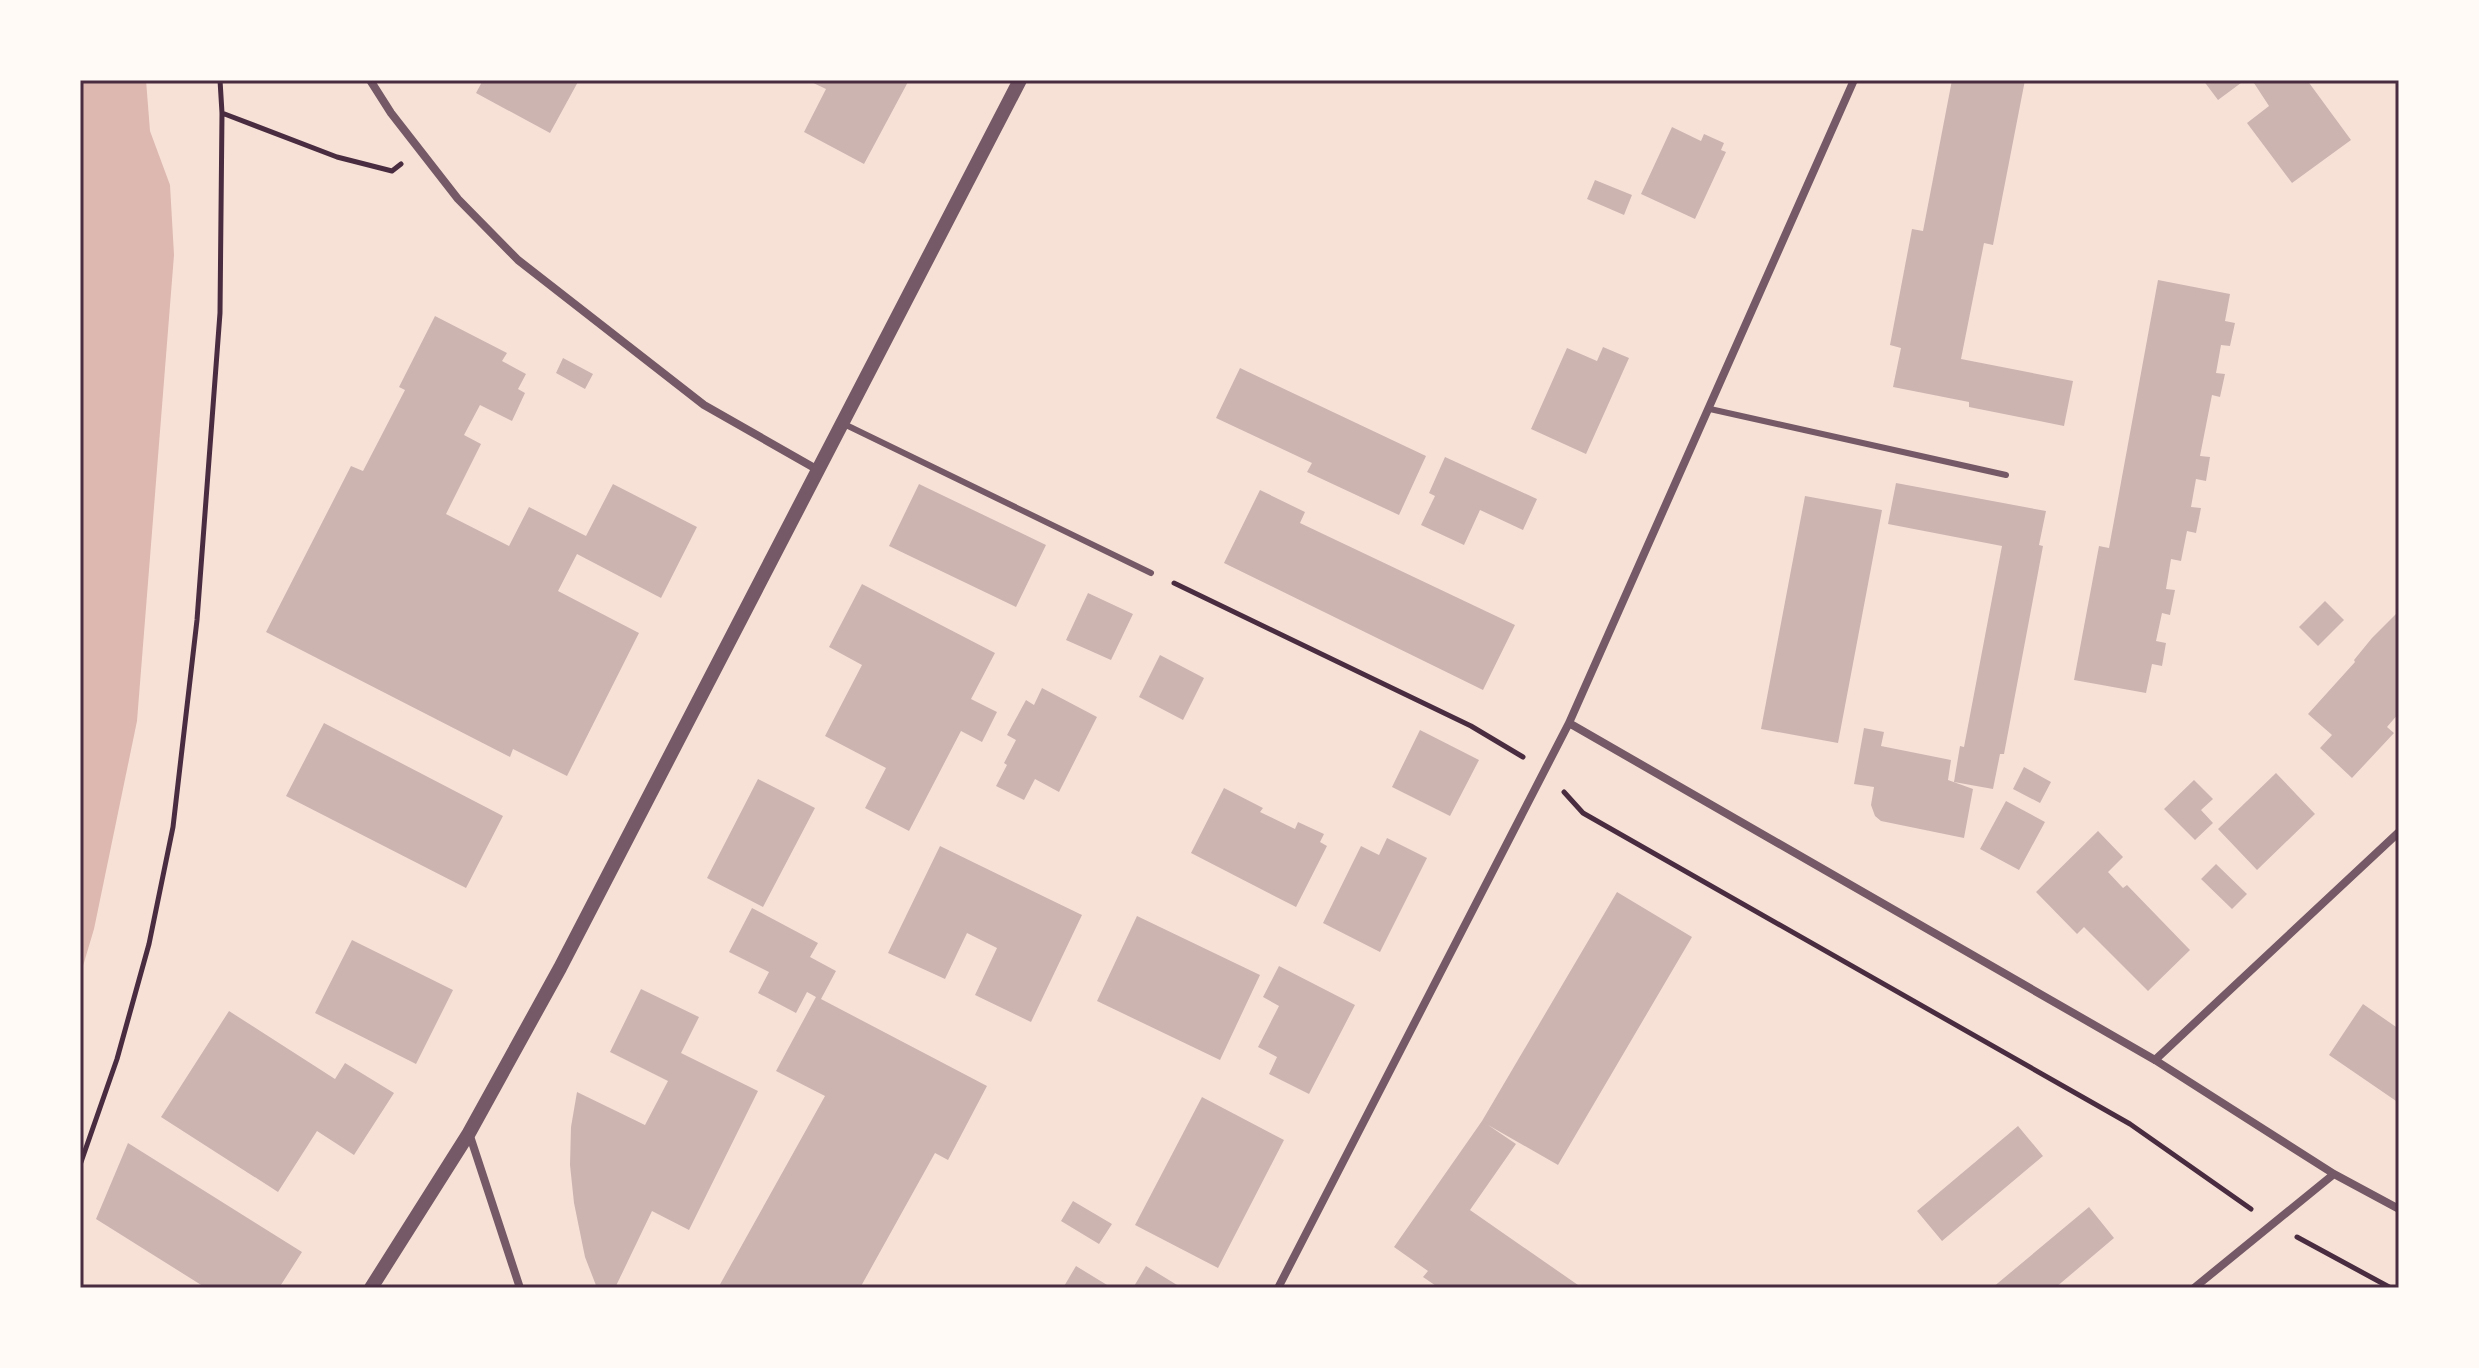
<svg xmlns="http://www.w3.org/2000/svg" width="2479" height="1368" viewBox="0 0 2479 1368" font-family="'Archivo Narrow',sans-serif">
<rect width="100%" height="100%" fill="#f7e1d7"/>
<path fill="#dcb8b0" d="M80,80H146L150,131L170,185L174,255L137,721L94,929L80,976Z"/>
<path fill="#ccb4b1" d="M483,80H579L550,133L476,93Z
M807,80H909L864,164L804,132L826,89Z
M1952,80H2025L1993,245L1984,243L1961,359L2073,381L2064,426L1969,407V402L1893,387L1901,348L1890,345L1912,229L1923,231Z
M2203,80H2245L2218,100Z
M2252,80H2307L2351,140L2292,183L2247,123L2269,106Z
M1672,127L1701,141L1704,134L1724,143L1721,150L1726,152L1695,219L1641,194Z
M1595,180L1632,195L1624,215L1587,199Z
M2158,280L2230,294L2225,321L2235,323L2230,346L2221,345L2216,373L2225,374L2220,397L2212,395L2200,456L2210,457L2206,481L2196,479L2191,507L2201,508L2196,533L2187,531L2181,561L2171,559L2166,589L2175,590L2170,615L2162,613L2156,641L2166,643L2162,666L2152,664L2146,693L2074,680L2099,546L2109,548Z
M435,316L507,353L502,361L526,374L518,389L525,393L512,421L480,405L464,435L481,444L446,514L509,546L529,507L586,536L613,484L697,527L661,598L577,554L558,591L639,633L567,776L513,749L510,757L266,632L351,466L363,471L405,390L399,387Z
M1603,347L1629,358L1586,454L1531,429L1567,348L1597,361Z
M563,358L593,374L585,389L556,373Z
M1240,368L1426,456L1399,515L1307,472L1312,463L1216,418Z
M1445,457L1537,499L1523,530L1480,510L1464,545L1421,525L1435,496L1429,493Z
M1896,483L2046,511L2039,545L2043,546L2004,754H2000L1993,789L1954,782L1960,746L1964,747L2002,546L1888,524Z
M919,484L1046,545L1016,607L889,546Z
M1260,490L1305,512L1300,523L1515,625L1483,690L1224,563Z
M1805,496L1882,510L1838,743L1761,729Z
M862,584L995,653L971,699L997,712L982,742L961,731L909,831L865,808L886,768L825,736L862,665L829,647Z
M1088,593L1133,614L1111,660L1066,640Z
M2325,601L2344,620L2318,646L2299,627Z
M2399,611V713L2387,727L2394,733L2352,778L2320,748L2332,735L2308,714L2355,662L2354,660L2372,638Z
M1160,655L1204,678L1183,720L1139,697Z
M1042,688L1097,717L1059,792L1035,779L1024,800L996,786L1007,765L1004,763L1016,740L1007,735L1026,700L1034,705Z
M324,723L503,816L466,888L286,796Z
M1864,728L1884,732L1881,746L1951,760L1948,780L1973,789L1964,838L1881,821L1875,816L1871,805L1874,787L1854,784Z
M1420,730L1479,760L1450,816L1392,787Z
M2024,767L2051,782L2040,803L2013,789Z
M2276,773L2315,814L2257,870L2218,829Z
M758,779L815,808L763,907L707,878Z
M2194,780L2213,799L2201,810L2213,823L2195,840L2164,809Z
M1224,788L1263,808L1260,812L1295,829L1298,822L1324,834L1320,842L1327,846L1296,907L1191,853Z
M2006,801L2045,822L2019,870L1980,849Z
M2098,831L2123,857L2108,872L2123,888L2127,885L2190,950L2148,991L2084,927L2077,934L2036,892Z
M1387,838L1427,858L1380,952L1323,923L1361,846L1379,855Z
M940,846L1082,915L1031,1022L975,995L997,948L967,933L945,979L888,953Z
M2216,864L2247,894L2232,909L2201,879Z
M1617,892L1692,937L1558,1165L1488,1125L1516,1144L1470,1210L1578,1285L1575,1288H1439L1423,1277L1428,1271L1394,1247L1482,1121Z
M752,908L818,943L810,957L836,971L821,999L987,1086L948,1160L935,1153L860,1288H718L825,1096L776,1071L816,997L807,992L796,1013L758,993L769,972L729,952Z
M1137,916L1260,975L1220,1060L1097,1001Z
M352,940L453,990L416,1064L315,1013Z
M1279,966L1355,1005L1309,1094L1269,1074L1277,1057L1258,1047L1279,1006L1263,997Z
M641,989L699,1017L681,1053L758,1091L689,1230L652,1211L615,1288H597L585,1257L574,1203L570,1165L571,1127L577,1092L645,1125L668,1081L610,1052Z
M2363,1004L2399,1029V1103L2329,1055Z
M229,1011L335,1079L345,1063L394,1093L354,1155L317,1131L278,1192L161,1117Z
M1202,1097L1284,1140L1218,1268L1135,1225Z
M2018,1126L2043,1156L1942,1241L1917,1211Z
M128,1143L302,1252L279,1288H206L96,1219Z
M1073,1201L1112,1224L1099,1244L1061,1221Z
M2089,1207L2114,1238L2055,1288H1992Z
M1076,1266L1112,1288H1063Z
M1146,1266L1182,1288H1133Z"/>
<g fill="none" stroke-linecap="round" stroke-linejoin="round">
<path stroke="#4a2c40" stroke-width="5" d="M222,113L337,157L392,171L401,164
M1174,583L1471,726L1523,757
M1564,792L1583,813L2130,1124L2251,1209
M80,1165L117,1059L149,944L173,827L197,620L220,313L222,113L220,80
M2297,1237L2391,1288"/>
<path stroke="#755966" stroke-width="6" d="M1710,409L2006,475
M844,424L1151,573"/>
<path stroke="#755966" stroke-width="8" d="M370,80L391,113L458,199L518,260L704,405L818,470
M1569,723L2155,1060L2334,1174L2399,1209
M2155,1060L2399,832
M469,1133L520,1288
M1278,1288L1569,723L1854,80
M2194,1288L2334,1174"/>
<path stroke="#755966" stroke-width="14" d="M371,1288L469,1133L560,968L1020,80"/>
</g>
<rect width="2479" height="1368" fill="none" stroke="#fffaf5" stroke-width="164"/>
<rect x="82" y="82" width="2315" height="1204" fill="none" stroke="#4a2c40" stroke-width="3"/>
</svg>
